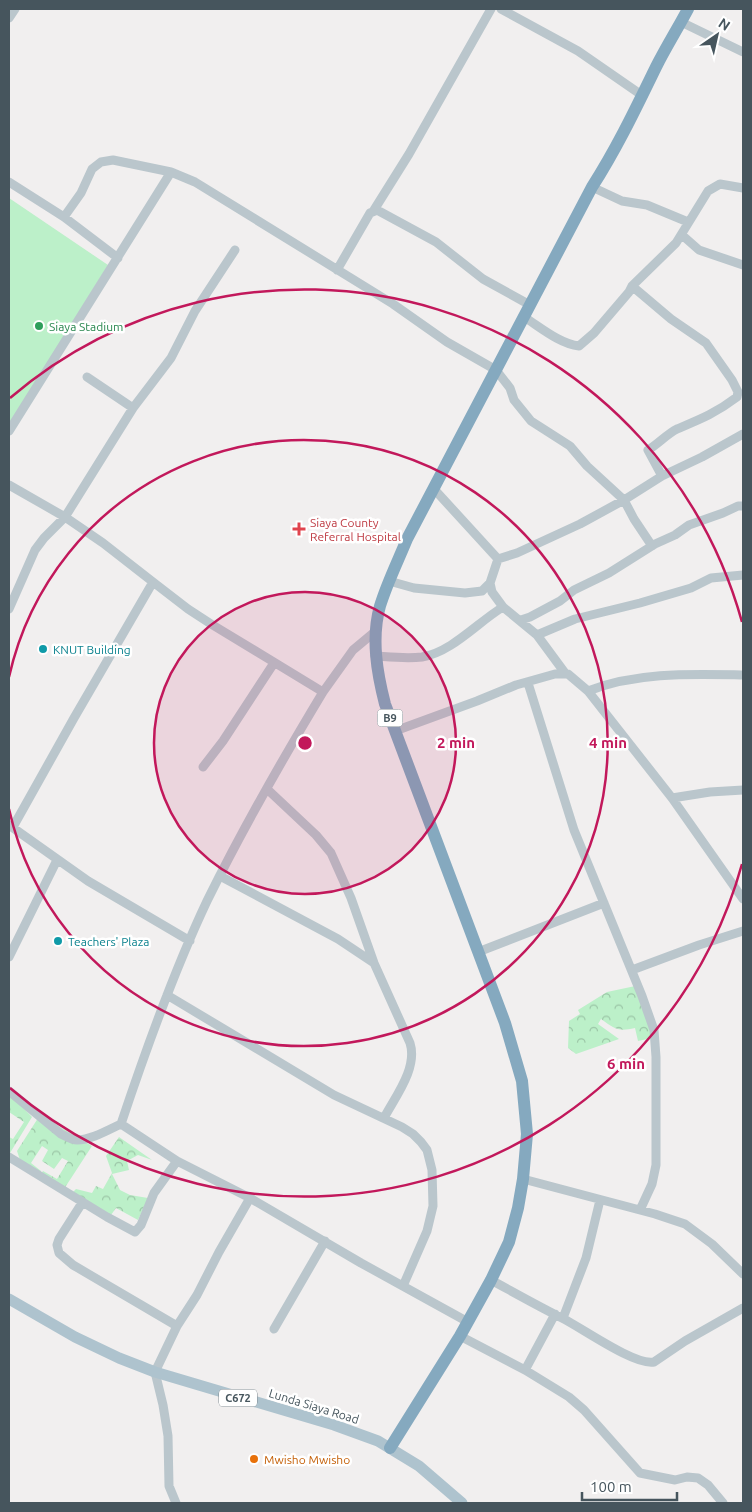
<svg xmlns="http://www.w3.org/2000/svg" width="752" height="1512" viewBox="0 0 752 1512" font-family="Ubuntu,sans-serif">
<defs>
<pattern id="forest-crowns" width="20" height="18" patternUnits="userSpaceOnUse" patternTransform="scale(1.25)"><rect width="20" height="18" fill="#bcf0c9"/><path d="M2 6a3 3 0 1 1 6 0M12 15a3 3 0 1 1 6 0" fill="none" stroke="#9bc5a6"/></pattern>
</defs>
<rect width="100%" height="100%" fill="#f1efef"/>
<path fill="#bcf0c9" d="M9,198L108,265L32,388L9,430Z"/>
<path fill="url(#forest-crowns)" d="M640,985L652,1038L638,1041L635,1028C618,1032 615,1029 601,1019L598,1024L619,1039L576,1054L568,1048L569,1021L580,1014L578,1010L607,992Z
M9,1093L32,1117L10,1153L9,1152V1137L13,1139L24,1122L9,1112Z
M40,1115L92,1146L64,1189L41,1174L43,1171L57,1179L68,1161L62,1158L54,1169L42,1161L48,1150L42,1146L31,1163L41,1171L39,1174L21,1163L17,1151Z
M119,1137L152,1160L138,1155L127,1161L129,1170L112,1174L120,1190L130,1195L148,1198L138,1220L116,1208L111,1215L73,1192L76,1189L92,1193L96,1186L103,1189L112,1173L106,1156Z"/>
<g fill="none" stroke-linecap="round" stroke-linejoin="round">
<path stroke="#bac6cc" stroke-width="9" d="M501,9L578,51L643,96
M9,18L15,9
M681,22L743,52
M9,182L64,217L118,258
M592,187L622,201L647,205L688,222
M374,210L409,154L491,9
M64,217L81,193L92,169L101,162L113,160L171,172
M682,235L699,250L743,265
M337,270L370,213L377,210L436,242L483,279L530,305
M632,286L671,319L706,343L732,380L738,392L737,397C716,413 701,419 677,429C667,434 658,444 648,450L662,476
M524,317C540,327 560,344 579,346L594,333L629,292L632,286L676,243L708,191L720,184L743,188
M133,408L171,358L195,311L235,250
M9,431L171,172L195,182L393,304L447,342L496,370L510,388L514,400L531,421L570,446L587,466L624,500L634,519L652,546
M9,485L65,517L103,543L153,582
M434,489L498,559
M389,581L414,588L465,593L482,591L490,583
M9,609L35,550L44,538L65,517L133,408L87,377
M521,620L530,617L560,601L574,590L609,573L655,544L675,535L689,525L723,513L738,506H743
M537,635L575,619L640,603L691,588L711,578L743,575
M375,656C390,657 407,659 422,657C452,652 478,622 503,607
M565,673L537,635L503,607L492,592L490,583L498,559L517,553L580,524L624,500L662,476L702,457L743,434
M528,683L574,830L642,996L654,1030L656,1057V1165L652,1184L640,1210
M588,691C636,672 690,674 741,675
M395,731L477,701L516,685L555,674H568L588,691L672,798L743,899
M203,767L223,741L274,663
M267,789L316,835L331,853L351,898L374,963L410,1043C418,1068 395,1097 384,1118
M672,798L710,792L743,790
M9,825L88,881L190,941
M13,827L74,718L153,582L188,609L211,624L323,692L353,650L377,630
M220,876L338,939L374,963
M478,952L604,903
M9,957L57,860
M632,970L699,945L743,931
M167,995L334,1095L402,1127L413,1134L421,1142L427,1150L432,1170L433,1206L427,1231L403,1286
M9,1091L61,1134C66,1136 71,1140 77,1140C91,1140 108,1130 121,1124C146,1049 173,973 207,901C242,830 282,760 323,692
M121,1124L177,1161L250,1198L361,1263L468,1322
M9,1157L107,1217L135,1232L141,1225L154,1193L177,1161
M523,1179L655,1214L685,1224L712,1244L743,1274
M82,1203L59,1239L57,1245L59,1253L73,1265L177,1326
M491,1280C515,1293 538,1306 562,1318C582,1328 635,1366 654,1362L685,1341L743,1308
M563,1318L586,1258L600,1200
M274,1329L325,1241
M460,1336L525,1370L569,1397L584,1410L640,1473L675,1480L687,1477L698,1478L708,1485L723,1503
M525,1370L555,1314
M176,1503L169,1486L168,1436L163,1405L155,1372L177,1326L197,1295L219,1252L250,1198"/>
<path stroke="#aec3ce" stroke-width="11" d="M9,1299L75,1337L119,1358L155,1372L334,1425L378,1441L419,1466L462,1503"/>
<path stroke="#85a9bf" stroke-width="12" d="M390,1448L460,1336L491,1280L509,1242L518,1208L523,1179L527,1134L522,1081L505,1023L385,704C377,673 371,638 380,606C387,583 398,561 407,539L592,187C617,148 636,108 656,67C666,47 678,28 688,9"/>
</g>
<circle cx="305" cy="743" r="151" fill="#c2185b" fill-opacity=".12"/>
<g fill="none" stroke="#c2185b" stroke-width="2.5">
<circle cx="305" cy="743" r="151"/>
<path d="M9 677A303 303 0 1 1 9 809"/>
<path d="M742 864A454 454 0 0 1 10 1088M10 398A454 454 0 0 1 742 622"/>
</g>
<circle fill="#2e9e5b" stroke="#fff" stroke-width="2" cx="39" cy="326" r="5"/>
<path fill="#e0444e" stroke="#fff" stroke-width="2" d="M296.5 521.5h5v5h5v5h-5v5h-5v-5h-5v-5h5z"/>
<g fill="#0f9aa8" stroke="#fff" stroke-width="2">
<circle cx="43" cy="649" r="5"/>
<circle cx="58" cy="941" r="5"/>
</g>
<circle fill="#e8710a" stroke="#fff" stroke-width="2" cx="254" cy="1459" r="5"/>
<g text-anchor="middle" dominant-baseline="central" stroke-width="5" stroke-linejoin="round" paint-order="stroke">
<g fill="#fff" stroke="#7e888e" stroke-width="1">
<rect x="377.5" y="709.5" width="25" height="17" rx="4"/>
<rect x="219" y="1389.5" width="38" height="17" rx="4"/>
</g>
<g font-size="11" font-weight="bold" fill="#46555d">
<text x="390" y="718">B9</text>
<text x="238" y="1398">C672</text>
</g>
<g font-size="12" fill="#27864d" stroke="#fff" text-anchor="start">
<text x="49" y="326">Siaya Stadium</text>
</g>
<g font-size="12" fill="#be3a42" stroke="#fff" text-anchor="start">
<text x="310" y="522">Siaya County<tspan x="310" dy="14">Referral Hospital</tspan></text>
</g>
<g font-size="12" fill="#0d838f" stroke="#fff" text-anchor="start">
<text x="53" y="649">KNUT Building</text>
<text x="68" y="941">Teachers' Plaza</text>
</g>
<g font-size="12" fill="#46555d" stroke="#fff">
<text transform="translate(314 1406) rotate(17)">Lunda Siaya Road</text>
</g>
<g font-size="12" fill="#c56008" stroke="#fff" text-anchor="start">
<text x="264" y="1459">Mwisho Mwisho</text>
</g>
</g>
<circle cx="305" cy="743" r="8" fill="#c2185b" stroke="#fff" stroke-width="2.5"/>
<g font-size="15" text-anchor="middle" font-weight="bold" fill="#c2185b" stroke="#fff" stroke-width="5" stroke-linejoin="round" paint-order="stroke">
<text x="456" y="748">2 min</text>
<text x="608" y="748">4 min</text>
<text x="626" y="1069">6 min</text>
</g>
<rect width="752" height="1512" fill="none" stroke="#46555d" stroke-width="20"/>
<g transform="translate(717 35) rotate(34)" stroke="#ffffff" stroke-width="4" paint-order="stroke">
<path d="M0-4L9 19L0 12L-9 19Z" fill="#46555d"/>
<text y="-8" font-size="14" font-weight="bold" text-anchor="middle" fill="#46555d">N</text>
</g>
<path d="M582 1492v8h95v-8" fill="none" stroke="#46555d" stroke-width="2.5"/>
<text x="590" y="1492" font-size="15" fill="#46555d" stroke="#ffffff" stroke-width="4" paint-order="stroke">100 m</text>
</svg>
